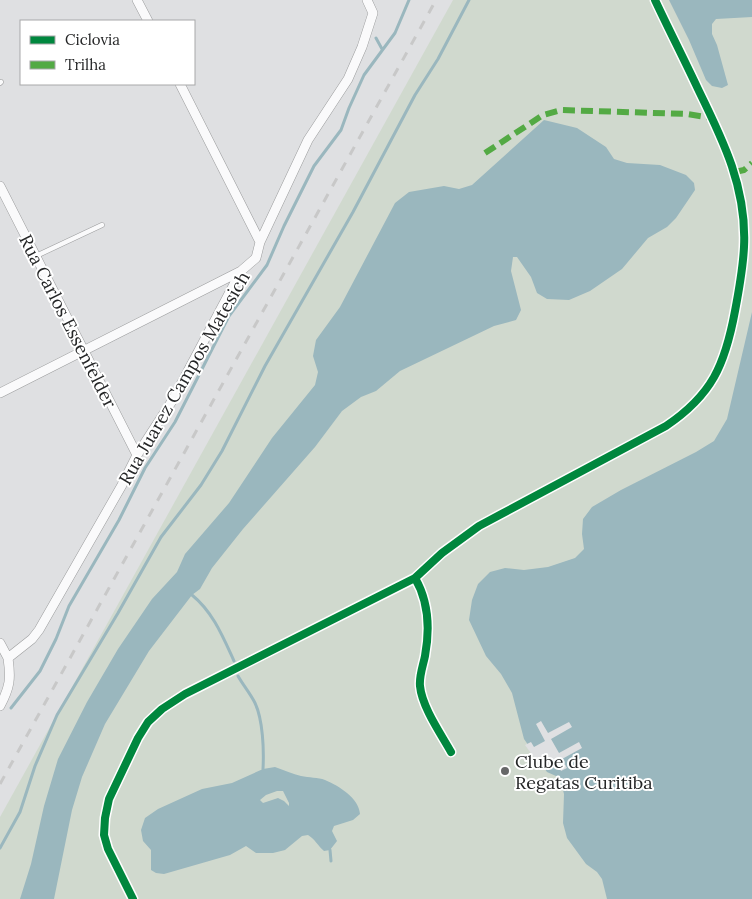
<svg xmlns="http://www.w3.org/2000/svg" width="752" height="899" viewBox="0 0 752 899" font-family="Lora,serif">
<rect width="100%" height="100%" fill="#dfe0e2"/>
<path fill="#d0d9ce" d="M453,0H752V899H0V817Z"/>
<path fill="#9ab7be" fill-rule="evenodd" d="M669,0H752V17L716,19L712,24V34L717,45L728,85L722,88L712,86L706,80L689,40Z
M544,120L577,128L606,147L614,159L627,163L660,165L686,175L694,183L695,190L676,218L667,227L648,238L622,269L590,291L569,300L547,299L537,293L531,277L517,257H513L511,271L521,310L516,320L494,326L400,371L376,391L361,397L342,411L315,447L243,529L212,568L200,589L192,595L149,651L105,724L82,777L72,810L54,899H20L31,864L44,806L58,759L87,702L118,649L152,599L177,572L185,554L229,503L272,438L315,385L318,372L313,356L316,340L340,307L395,203L409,192L444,186L459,189L472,185Z
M752,312V899H607L602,879L597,872L586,864L567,838L563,823L564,794L561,783L556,776L547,772L524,739L512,693L501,674L486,656L469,620L472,600L478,584L490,572L505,568L524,570L548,567L575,558L584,549L582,534L583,519L592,507L621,490L696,452L714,441L727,419Z
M275,767C284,770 293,774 301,776C309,778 318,777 325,780C339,786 359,798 360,814L353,820L334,826L332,831L337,841L330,850L324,851C318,846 315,839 308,835L302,836L285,850L273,853H256L246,846L230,855L164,874L156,873L151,870V850L143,841L141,830L145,818L158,809L202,789L232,783L263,769ZM277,791H283L289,803V806L284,801L278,798L263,803L260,800L266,795Z"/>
<path fill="#dfe0e2" d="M541,721L548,733L569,722L572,727L551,739L559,753L579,742L582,748L562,759L567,768L561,771L557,763L543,770L525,745L531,742L534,747L545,741L536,724Z"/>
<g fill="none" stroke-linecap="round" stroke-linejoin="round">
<path stroke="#9ab7be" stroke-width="3" d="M376,38L382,49
M192,595C213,612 223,637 234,661
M238,676C243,685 250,693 255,703C263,720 264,750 263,769
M11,708L40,671L56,639L69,606L119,520L145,468L175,422L229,316L267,265L284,226L314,166L341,130L349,108L364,75L395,33L409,0
M0,848L20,812L35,766L57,715L118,613L161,537L201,485L222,451L265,366L353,212L415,95L438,59L469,0
M330,850L331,861"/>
<g stroke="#9b9c9d" stroke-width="5.5">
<path id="service" d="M0,83L1,82
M36,256L102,225
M415,578C429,602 430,629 425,656C423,666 419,676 420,686C422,707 441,734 451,752
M133,899L108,849L104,835L105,818L109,799L138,738L148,722L162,709L185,694L415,578L442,553L479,526L666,426C712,395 725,365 735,311C739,290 743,268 744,247C747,188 723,140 698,89C684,59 669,30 655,0"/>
</g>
<g stroke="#9b9c9d" stroke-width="10">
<path id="minor" d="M137,0L148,21
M180,84L260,242
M0,186L137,455
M0,393L241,271
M0,643L8,658
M0,706C10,687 11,679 8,658L32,639L39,630L122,485L137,455L172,401L241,271L256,258L260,242L308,140L348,79L362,47L373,13L367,0"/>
</g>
<use href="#service" stroke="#fafafb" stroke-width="4.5"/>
<use href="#minor" stroke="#fafafb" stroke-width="9"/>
<path stroke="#c8c8c8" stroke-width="3" stroke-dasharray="9 9" stroke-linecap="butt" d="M0,784L436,0"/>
<path stroke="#53aa44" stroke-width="6" stroke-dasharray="12 6" stroke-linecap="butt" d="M485,153L543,115L561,110L687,114L712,118
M735,172L744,170L752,163"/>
<g stroke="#fff" stroke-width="11">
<path id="cycleway" d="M415,578C429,602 430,629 425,656C423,666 419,676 420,686C422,707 441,734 451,752
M133,899L108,849L104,835L105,818L109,799L138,738L148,722L162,709L185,694L415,578L442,553L479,526L666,426C712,395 725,365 735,311C739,290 743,268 744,247C747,188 723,140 698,89C684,59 669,30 655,0"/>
</g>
<use href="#cycleway" stroke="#00873e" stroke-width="8"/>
</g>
<circle fill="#666768" stroke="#fff" stroke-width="2" cx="505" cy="771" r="5"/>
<g text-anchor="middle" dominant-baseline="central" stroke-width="4" stroke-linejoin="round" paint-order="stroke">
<g font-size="18" fill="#252627" stroke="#fff">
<text transform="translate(68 321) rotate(63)">Rua Carlos Essenfelder</text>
<text transform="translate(184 378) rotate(-60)">Rua Juarez Campos Matesich</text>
</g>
<g font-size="18" fill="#252627" stroke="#fff" text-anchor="start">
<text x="515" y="761">Clube de<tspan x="515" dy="21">Regatas Curitiba</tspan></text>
</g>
</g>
<rect x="20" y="20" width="175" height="65" fill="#ffffff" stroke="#a8a8a9"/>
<rect x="30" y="36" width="25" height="8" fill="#00873e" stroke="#a8a8a9"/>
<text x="65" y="45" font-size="15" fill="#252627">Ciclovia</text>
<rect x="30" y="61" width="25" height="8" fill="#53aa44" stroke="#a8a8a9"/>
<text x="65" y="70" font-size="15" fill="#252627">Trilha</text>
</svg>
